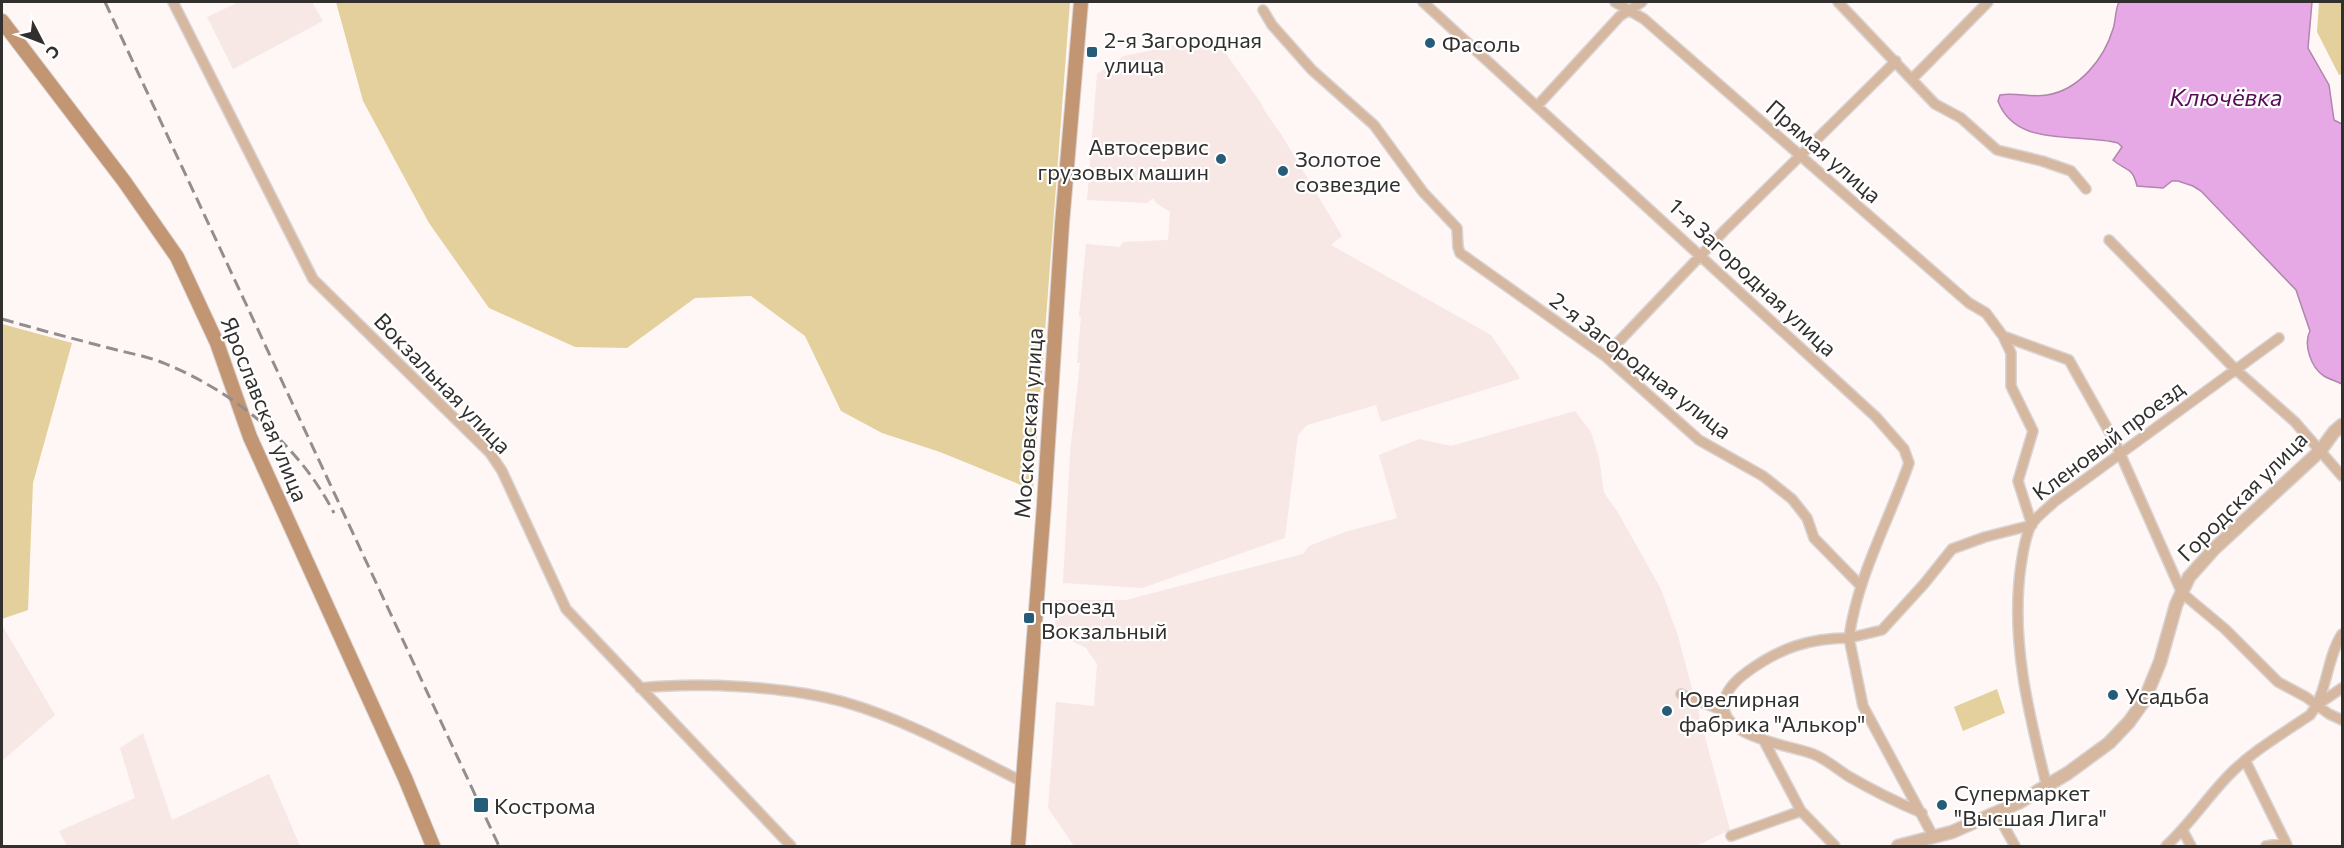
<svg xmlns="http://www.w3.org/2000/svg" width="2344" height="848" viewBox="0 0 2344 848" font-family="Commissioner,sans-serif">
<rect width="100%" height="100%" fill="#fef7f6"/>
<path fill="#f7e7e5" d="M239,2H312L323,21L233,69L207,17Z
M1214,37L1261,103L1264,110L1281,134L1342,236L1331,245L1491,335L1519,376V379L1381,422L1376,405L1307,425L1298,435L1285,538L1142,588L1063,583L1070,453L1080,363H1077L1081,317L1079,316L1086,244L1120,247L1123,242L1168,240L1170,212L1156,203L1153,198L1147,203L1087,200L1097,74L1124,56Z
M1575,411L1591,432L1599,458L1604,493L1617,511L1661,589L1678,636L1730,830L1696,846H1074L1048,808L1056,702L1094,706L1097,664L1086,648L1072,641L1054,638L1057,600H1126L1303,554L1309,546L1345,532L1397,518L1379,455L1419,439L1451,446Z
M2,625L55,715L2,761Z
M143,733L172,820L269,774L300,846H67L59,831L135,798L120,748Z"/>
<path fill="#e4d09c" d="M336,2H1070L1033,490L940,452L882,433L841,411L805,336L751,296L695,298L627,348L575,347L489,308L429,223L363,101Z
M2319,2H2342V74L2339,75L2317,32Z
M2,324L72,343L33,483L28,610L2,619Z
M1997,689L2005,713L1963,731L1954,707Z"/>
<path fill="#e7a9e5" stroke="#b185ae" stroke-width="1.5" d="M2119,2H2312L2308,48L2329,85L2334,120L2342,124V384C2336,381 2329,379 2324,376C2311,368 2303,344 2310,331L2296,290L2201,191L2193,186L2178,181H2172L2163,188L2137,186C2132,166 2127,172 2113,160L2122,147L2118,143C2079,132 2016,149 1998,101L2000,95C2016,92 2031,98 2047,95C2079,90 2104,59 2113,29C2116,20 2115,10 2119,2Z"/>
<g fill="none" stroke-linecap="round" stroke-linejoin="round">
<g stroke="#d9d3d2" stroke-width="12">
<path id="minor" d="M173,2L313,279L490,453L502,471L566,609L791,846
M1423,2L1876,417L1904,449L1909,463C1889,521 1857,577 1849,638C1809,638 1780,648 1747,672C1736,680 1725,690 1724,704C1722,738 1790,745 1813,754C1826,759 1837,769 1848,776C1872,790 1896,802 1922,813
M1615,2L1644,19L1969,303L1986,313L2003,336L2011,353V386L2033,431L2018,481L2032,525
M1838,2L1935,104L1961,118L1997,150L2042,161L2071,171L2086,189
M1263,10L1272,25L1312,70L1374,125L1423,192L1457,228L1458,247L1460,253L1605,356L1699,440L1763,476L1792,499L1807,518L1814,538L1861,586
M1912,79L1988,2
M1538,105L1620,16L1642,2
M2109,240L2235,369L2295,422L2342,476
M2003,336L2069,360L2115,442L2182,593L2225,629L2278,682L2306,697L2329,714L2342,720
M1605,356L1724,231L1896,61
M640,688C699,682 787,686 844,702C907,720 965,753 1023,782
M1681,694L1724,711
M2317,705L2342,688
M1764,741L1801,811L1835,846
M2245,760L2286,843
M2047,787C2029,715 2010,640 2021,565C2023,552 2025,537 2031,525C2036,517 2047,509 2054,502L2279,338
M1996,812L2015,846
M2183,831L2191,846
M1731,836L1801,811
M1933,836L1863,706L1849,638L1882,630L1924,584L1952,549L1985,537L2032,525
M2166,846C2189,825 2206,799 2228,776C2251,752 2282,734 2310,715C2328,692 2326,659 2342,634
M2266,846L2286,843L2287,846"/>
</g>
<g stroke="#d9d3d2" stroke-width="15">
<path id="tertiary" d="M1898,846L1952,832L2018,803L2068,773L2109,743L2129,722L2144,701L2160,662L2176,605L2189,577L2214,549L2320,451L2334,432L2342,425"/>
</g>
<g stroke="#d9d3d2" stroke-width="16">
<path id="secondary" d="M2,21L124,181L177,257L217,343L250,437L405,778L433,846
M1018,846L1044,505L1062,224L1081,2"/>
</g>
<use href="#minor" stroke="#d6b79f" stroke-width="9"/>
<use href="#tertiary" stroke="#d6b79f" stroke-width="12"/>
<use href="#secondary" stroke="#c39673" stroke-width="14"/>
<path stroke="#928e8d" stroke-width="3" stroke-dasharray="12 6" stroke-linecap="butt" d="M105,2L499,846
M2,319C40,330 78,340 117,350C133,354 150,357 166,364C236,393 299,445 334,513"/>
</g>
<g fill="#275c78" stroke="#fff" stroke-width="2">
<circle cx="1430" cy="43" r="6"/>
<rect x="1086" y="46" width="12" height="12" rx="3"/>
<circle cx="1221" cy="159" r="6"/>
<circle cx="1283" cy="171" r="6"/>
<rect x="1023" y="612" width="12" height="12" rx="3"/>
<circle cx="2113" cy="695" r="6"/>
<circle cx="1667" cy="711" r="6"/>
<rect x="473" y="797" width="16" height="16" rx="3"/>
<circle cx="1942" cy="805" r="6"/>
</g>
<g text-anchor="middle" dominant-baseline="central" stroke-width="4.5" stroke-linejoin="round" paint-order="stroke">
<g font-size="22" fill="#32302f" stroke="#fff" text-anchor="start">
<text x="1104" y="39">2-я Загородная<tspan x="1104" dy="25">улица</tspan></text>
<text x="1442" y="43">Фасоль</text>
<text x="1209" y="146" text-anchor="end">Автосервис<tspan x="1209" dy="25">грузовых машин</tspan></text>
<text x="1295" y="158">Золотое<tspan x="1295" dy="25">созвездие</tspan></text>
<text x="1041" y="605">проезд<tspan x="1041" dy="25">Вокзальный</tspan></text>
<text x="2125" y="695">Усадьба</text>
<text x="1679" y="698">Ювелирная<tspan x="1679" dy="25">фабрика "Алькор"</tspan></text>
<text x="1954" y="792">Супермаркет<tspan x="1954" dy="25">"Высшая Лига"</tspan></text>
<text x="494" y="805">Кострома</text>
</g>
<g font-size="22" fill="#32302f" stroke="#fff">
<text transform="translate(1824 151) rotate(41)">Прямая улица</text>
<text transform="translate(1753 277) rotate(43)">1-я Загородная улица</text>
<text transform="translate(1641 365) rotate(38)">2-я Загородная улица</text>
<text transform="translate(443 383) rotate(46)">Вокзальная улица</text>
<text transform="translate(265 409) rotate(68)">Ярославская улица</text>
<text transform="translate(1028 423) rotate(-86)">Московская улица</text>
<text transform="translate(2108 440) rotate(-37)">Кленовый проезд</text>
<text transform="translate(2242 496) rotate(-45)">Городская улица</text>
</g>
<g font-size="24" font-style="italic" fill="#580e59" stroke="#fff">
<text x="2226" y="96">Ключёвка</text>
</g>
</g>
<rect width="2344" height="848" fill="none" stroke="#32302f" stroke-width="6"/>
<g transform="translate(42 42) rotate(132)" stroke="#ffffff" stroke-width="4.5" paint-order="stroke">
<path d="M0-4.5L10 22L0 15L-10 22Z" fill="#32302f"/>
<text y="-9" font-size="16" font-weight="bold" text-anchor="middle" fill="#32302f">С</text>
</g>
</svg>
